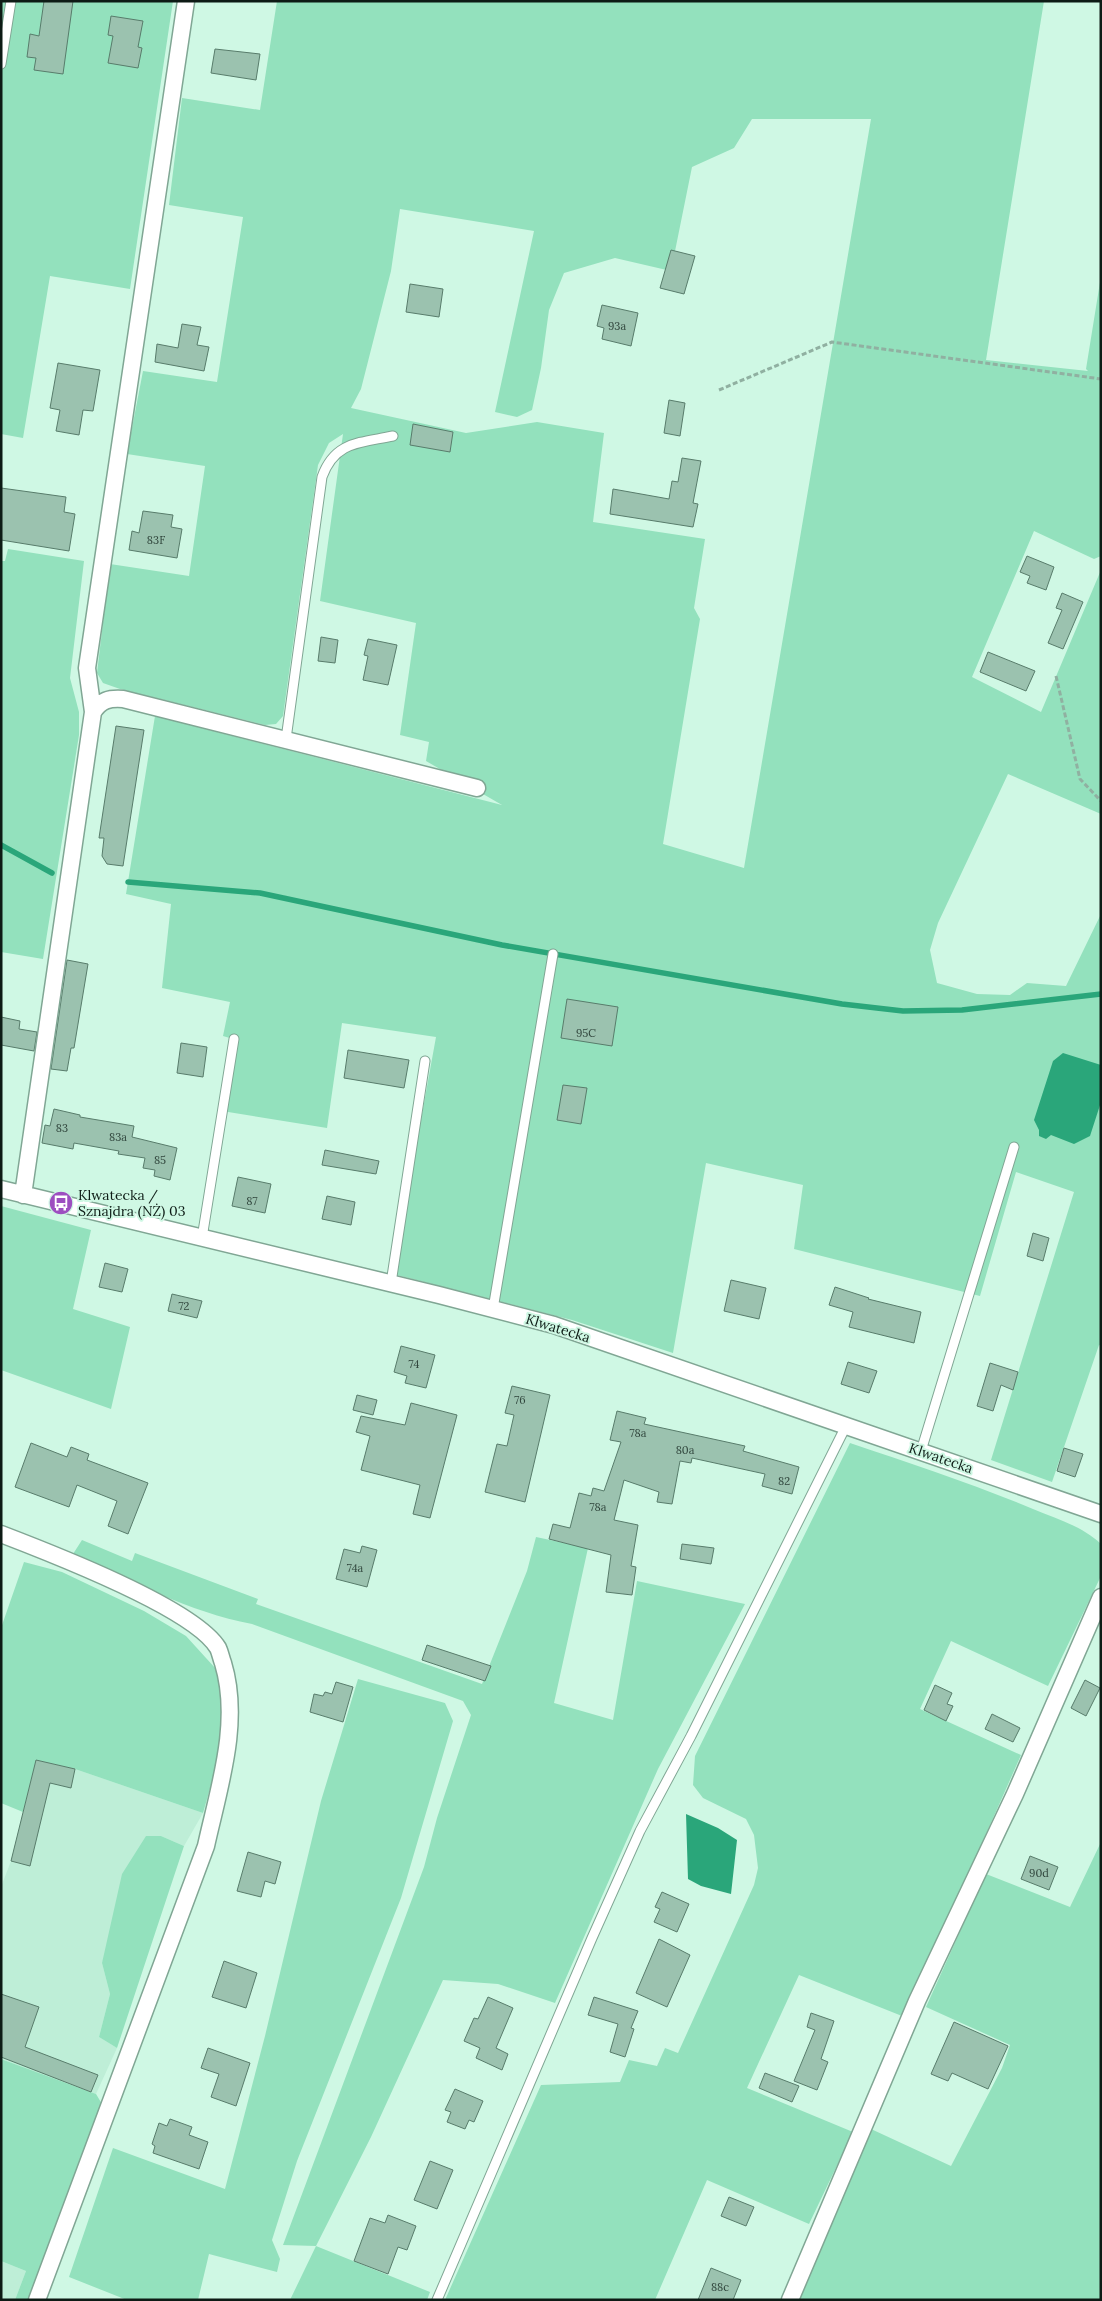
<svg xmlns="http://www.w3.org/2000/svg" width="1102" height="2301" viewBox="0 0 1102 2301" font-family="Lora,serif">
<rect width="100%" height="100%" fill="#cff8e4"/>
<path fill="#beeed7" d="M36,1760L75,1769L203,1813L184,1846L161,1836L102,1963L110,1994L99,2037L117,2048L96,2094L1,2059V1887L11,1861Z
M1,2261L26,2271L15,2300H1Z"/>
<path fill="#93e1bd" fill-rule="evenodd" d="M1,1H173L130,289L50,276L23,438L1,434Z
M277,1H1044L986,360L1088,371L1086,369L1101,276V556L1094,559L1034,531L972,677L1041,712L1101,570V814L1008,774L938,923L930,950L937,983L977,994L1010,995L1027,983L1066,986L1101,914V1346L1099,1345L1052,1482L991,1460L1074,1192L1016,1172L980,1296L794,1249L803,1185L706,1163L673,1353L572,1320L393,1274L436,1037L342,1023L327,1128L222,1111L233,1039L223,1036L230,1002L162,988L171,904L126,894L155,716L502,805L426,761L429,742L400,735L416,623L320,601L343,434L329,443L318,465L283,716L276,724L265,725L120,689L103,683L97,673L110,564L189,576L205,466L127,454L143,371L217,382L243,217L169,205L182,98L260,110ZM752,119H871L744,868L663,844L700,619L694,608L705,539L593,522L604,433L537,422L466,433L351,408L361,389L391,271L400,209L534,231L495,412L517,417L532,410L541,368L549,310L564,273L615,258L671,271L692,167L734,148Z
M8,549L84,561L70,678L79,712V735L43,959L1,952V561H5Z
M1,1206L91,1230L73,1309L130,1327L111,1409L1,1370Z
M850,1443C912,1464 973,1484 1033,1509C1057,1519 1082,1526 1101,1544V1576L1048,1686L951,1641L920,1709L1021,1755L967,1877L902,2016L799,1975L747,2088L853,2132L809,2224L707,2180L655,2300H445L541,2085L620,2082L629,2060L657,2066L665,2048L678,2053L754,1885L758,1868L754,1835L746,1819L703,1798L693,1785L695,1756Z
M536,1537L588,1548L554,1703L613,1720L637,1581L745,1604L658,1769L555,2003L498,1984L443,1980L371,2137L316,2246L430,2292L427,2300H290L316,2246L283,2245L424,1867L437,1818L471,1715L463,1701L252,1624C189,1612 131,1581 73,1554L82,1540L132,1561L135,1553L258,1599L256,1604L482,1684L527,1571Z
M24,1562L62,1572L144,1611L186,1636L216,1669L225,1704L221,1750L203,1813L75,1769L36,1760L23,1812L1,1803V1628Z
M358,1679L445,1703L453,1721L401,1898L297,2161L272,2240L280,2259L277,2272L209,2254L198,2300H127L69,2277L113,2148L225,2189L265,2036L321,1801Z
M146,1836H161L184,1846L117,2048L99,2037L110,1994L102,1963L122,1874Z
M1101,1842V2300H799L871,2129L951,2166L1002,2068L1010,2045L926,2007L986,1874L1070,1907Z
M1,2059L96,2094L102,2104L28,2300H15L26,2271L1,2261Z"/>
<path fill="#2aa67a" d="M1063,1053L1101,1065V1102L1090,1136L1074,1144L1051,1135L1046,1139L1039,1136V1130L1034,1120L1053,1061Z
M686,1814L718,1828L737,1840L731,1894L701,1886L688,1879Z"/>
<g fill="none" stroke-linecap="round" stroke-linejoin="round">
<path stroke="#2aa67a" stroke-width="5.5" d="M1,845L52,873
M128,882L260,893L502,945L842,1004L903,1011L962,1010L1101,994"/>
</g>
<path fill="#9bc2af" stroke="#587c6b" d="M44,1H73L63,74L34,70L36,58L27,57L30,34L39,36Z
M111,16L143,21L138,47L142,48L138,68L108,63L113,36L108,35Z
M215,49L260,54L256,80L211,73Z
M671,250L695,256L684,294L660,288Z
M410,284L443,289L439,317L406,312Z
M602,305L638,313L631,346L602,339L604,328L597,326Z
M182,324L201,327L197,345L209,347L204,371L155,362L157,344L178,348Z
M58,363L100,370L93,411L83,410L79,435L56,431L60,410L50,408Z
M669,400L685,403L680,436L664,433Z
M413,424L453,432L450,452L410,445Z
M682,458L701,461L693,503L698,504L693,527L610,514L613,489L669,499L672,481L678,482Z
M1,488L66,497L64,512L75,514L69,551L1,540Z
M143,511L173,515L171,527L182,529L177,558L129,550L132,531L139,533Z
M1027,556L1054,567L1046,590L1027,583L1030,576L1020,572Z
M1062,593L1083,602L1063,649L1048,643L1062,610L1056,608Z
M321,637L338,640L335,663L318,661Z
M368,639L397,645L388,685L363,680L368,656L364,655Z
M988,652L1035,671L1026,691L980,672Z
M116,726L144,730L123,866L107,864L102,856L104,838H99Z
M67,960L88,964L74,1048H71L67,1071L51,1069Z
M567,999L618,1007L612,1046L561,1038Z
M1,1017L20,1021L19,1029L37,1032L34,1051L1,1045Z
M181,1043L207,1047L203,1077L177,1073Z
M348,1050L409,1060L404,1088L344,1078Z
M563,1085L587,1088L581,1124L557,1120Z
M54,1109L80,1115V1117L134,1126L132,1137L177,1148L170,1180L154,1176L155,1170L143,1168L145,1158L118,1154L119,1151L74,1143L73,1149L42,1143L45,1125L50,1126Z
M325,1150L379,1161L376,1174L322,1165Z
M238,1177L271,1184L265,1213L232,1206Z
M327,1196L355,1202L351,1225L322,1219Z
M1033,1233L1049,1238L1043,1261L1027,1256Z
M105,1263L128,1269L122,1292L99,1287Z
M731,1280L766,1288L759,1319L724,1311Z
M835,1287L869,1298L868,1299L921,1312L914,1343L849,1327L853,1312L829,1305Z
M172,1294L202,1301L197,1318L168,1311Z
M401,1346L435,1355L426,1388L405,1383L407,1376L394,1372Z
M848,1362L877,1371L869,1393L841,1384Z
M990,1363L1018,1372L1013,1390L1001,1385L993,1411L977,1406Z
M512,1386L550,1395L525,1502L485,1492L497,1444L507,1446L514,1415L505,1413Z
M357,1395L377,1400L373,1415L353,1410Z
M411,1403L457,1415L430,1518L413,1514L420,1485L361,1470L370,1436L356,1432L361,1416L405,1425Z
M617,1411L646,1418L644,1424L745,1446L743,1451L799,1467L792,1494L762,1486L765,1474L692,1458L691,1463L680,1461L672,1504L657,1502L659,1492L624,1480L614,1520L638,1525L631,1566L636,1567L632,1595L606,1592L611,1555L549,1539L553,1524L570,1528L579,1493L591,1496L593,1488L604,1491L621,1442L610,1440Z
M31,1443L67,1457L71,1447L89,1454L87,1460L148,1483L128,1534L108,1526L117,1501L77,1485L69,1507L15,1487Z
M1064,1448L1083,1454L1075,1477L1057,1471Z
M682,1544L714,1548L711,1564L680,1559Z
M362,1546L377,1550L367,1587L336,1579L344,1549L360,1553Z
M427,1645L491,1666L485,1681L422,1660Z
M1085,1680L1100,1688L1086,1716L1071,1708Z
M336,1682L353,1687L343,1722L310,1712L314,1694L323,1696L325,1692L332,1694Z
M935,1685L952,1693L947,1704L953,1706L946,1721L924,1710Z
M992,1714L1020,1728L1013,1742L985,1729Z
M36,1760L75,1769L71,1788L50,1783L30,1866L11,1861Z
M248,1852L281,1862L275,1884L265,1881L261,1897L237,1891Z
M1030,1856L1058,1867L1049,1890L1021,1879Z
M662,1892L689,1904L677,1932L654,1922L660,1909L655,1907Z
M659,1939L690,1955L667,2007L636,1993Z
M224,1961L257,1973L246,2008L212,1997Z
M1,1994L39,2007L25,2047L98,2075L91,2092L1,2057Z
M488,1997L513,2008L496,2048L508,2054L502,2070L476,2058L480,2048L464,2041L474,2018L478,2019Z
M594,1997L638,2011L631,2028L634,2029L625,2057L610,2052L618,2024L588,2015Z
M811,2013L834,2021L821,2059L828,2062L817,2090L794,2081L815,2030L807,2027Z
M954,2022L1008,2046L988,2089L952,2073L948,2081L931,2074Z
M208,2048L250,2063L236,2106L211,2097L219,2074L201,2068Z
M765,2073L799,2086L792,2102L759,2088Z
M455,2089L483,2101L474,2122L469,2120L465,2129L447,2122L451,2112L445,2110Z
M170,2119L192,2127L189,2135L208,2142L199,2169L153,2153L155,2146L152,2144L159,2123L167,2126Z
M430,2161L453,2170L437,2209L414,2200Z
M729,2197L754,2207L746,2226L721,2216Z
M388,2215L416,2226L407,2250L398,2247L388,2274L354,2261L370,2218L385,2223Z
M711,2268L741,2280L733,2300H698Z"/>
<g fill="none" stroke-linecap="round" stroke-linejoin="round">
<g stroke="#80a694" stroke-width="11">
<path id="lane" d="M1,64L11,1
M286,739L322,477C335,441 360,443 393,436
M202,1238L234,1039
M391,1283L425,1061
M493,1309L553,954
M921,1451L1014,1147
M437,2300L592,1938L640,1831L691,1736L846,1426"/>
</g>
<g stroke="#80a694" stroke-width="19">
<path id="street" d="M93,712C101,700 109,698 123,699L477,788
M1,1189L439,1295L554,1325L1101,1514
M23,1195L93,712L87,668L186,1
M1,1534C48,1552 194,1608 218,1648C220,1652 221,1658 223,1663C241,1722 219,1787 206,1846L37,2300
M790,2300L917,2001L1015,1794L1101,1597"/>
</g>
<path stroke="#90b0a1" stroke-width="3" stroke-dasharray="5 2.5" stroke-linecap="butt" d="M719,390L832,342L1101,379
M1056,676L1080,779L1101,801"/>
<use href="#lane" stroke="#fff" stroke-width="9"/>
<use href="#street" stroke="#fff" stroke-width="16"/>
</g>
<defs>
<g id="bus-disc" transform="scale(1.25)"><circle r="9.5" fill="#9d4fc0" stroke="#cff8e4"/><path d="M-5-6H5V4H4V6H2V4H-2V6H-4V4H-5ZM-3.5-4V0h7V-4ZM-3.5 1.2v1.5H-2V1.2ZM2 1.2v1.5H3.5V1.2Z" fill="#fff"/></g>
</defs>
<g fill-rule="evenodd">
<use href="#bus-disc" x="61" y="1203"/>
</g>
<g text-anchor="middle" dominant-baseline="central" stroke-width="4" stroke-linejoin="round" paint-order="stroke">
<g font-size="11" fill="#30453c">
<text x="617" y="326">93a</text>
<text x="156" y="540">83F</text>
<text x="586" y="1033">95C</text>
<text x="62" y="1128">83</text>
<text x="118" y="1137">83a</text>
<text x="160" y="1160">85</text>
<text x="252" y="1201">87</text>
<text x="184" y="1306">72</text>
<text x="414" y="1364">74</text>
<text x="520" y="1400">76</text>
<text x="638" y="1433">78a</text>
<text x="685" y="1450">80a</text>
<text x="784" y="1481">82</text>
<text x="598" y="1507">78a</text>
<text x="355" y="1568">74a</text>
<text x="1039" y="1873">90d</text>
<text x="720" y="2287">88c</text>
</g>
<g font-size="14" fill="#0d1b15" stroke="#cff8e4" text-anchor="start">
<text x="78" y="1195">Klwatecka /<tspan x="78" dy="16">Sznajdra (NŻ) 03</tspan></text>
</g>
<g font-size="14" fill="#0d1b15" stroke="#cff8e4">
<text transform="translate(558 1328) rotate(17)">Klwatecka</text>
<text transform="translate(941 1458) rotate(19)">Klwatecka</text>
</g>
</g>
<rect width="1102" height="2301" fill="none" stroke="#0d1b15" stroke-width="5"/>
</svg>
